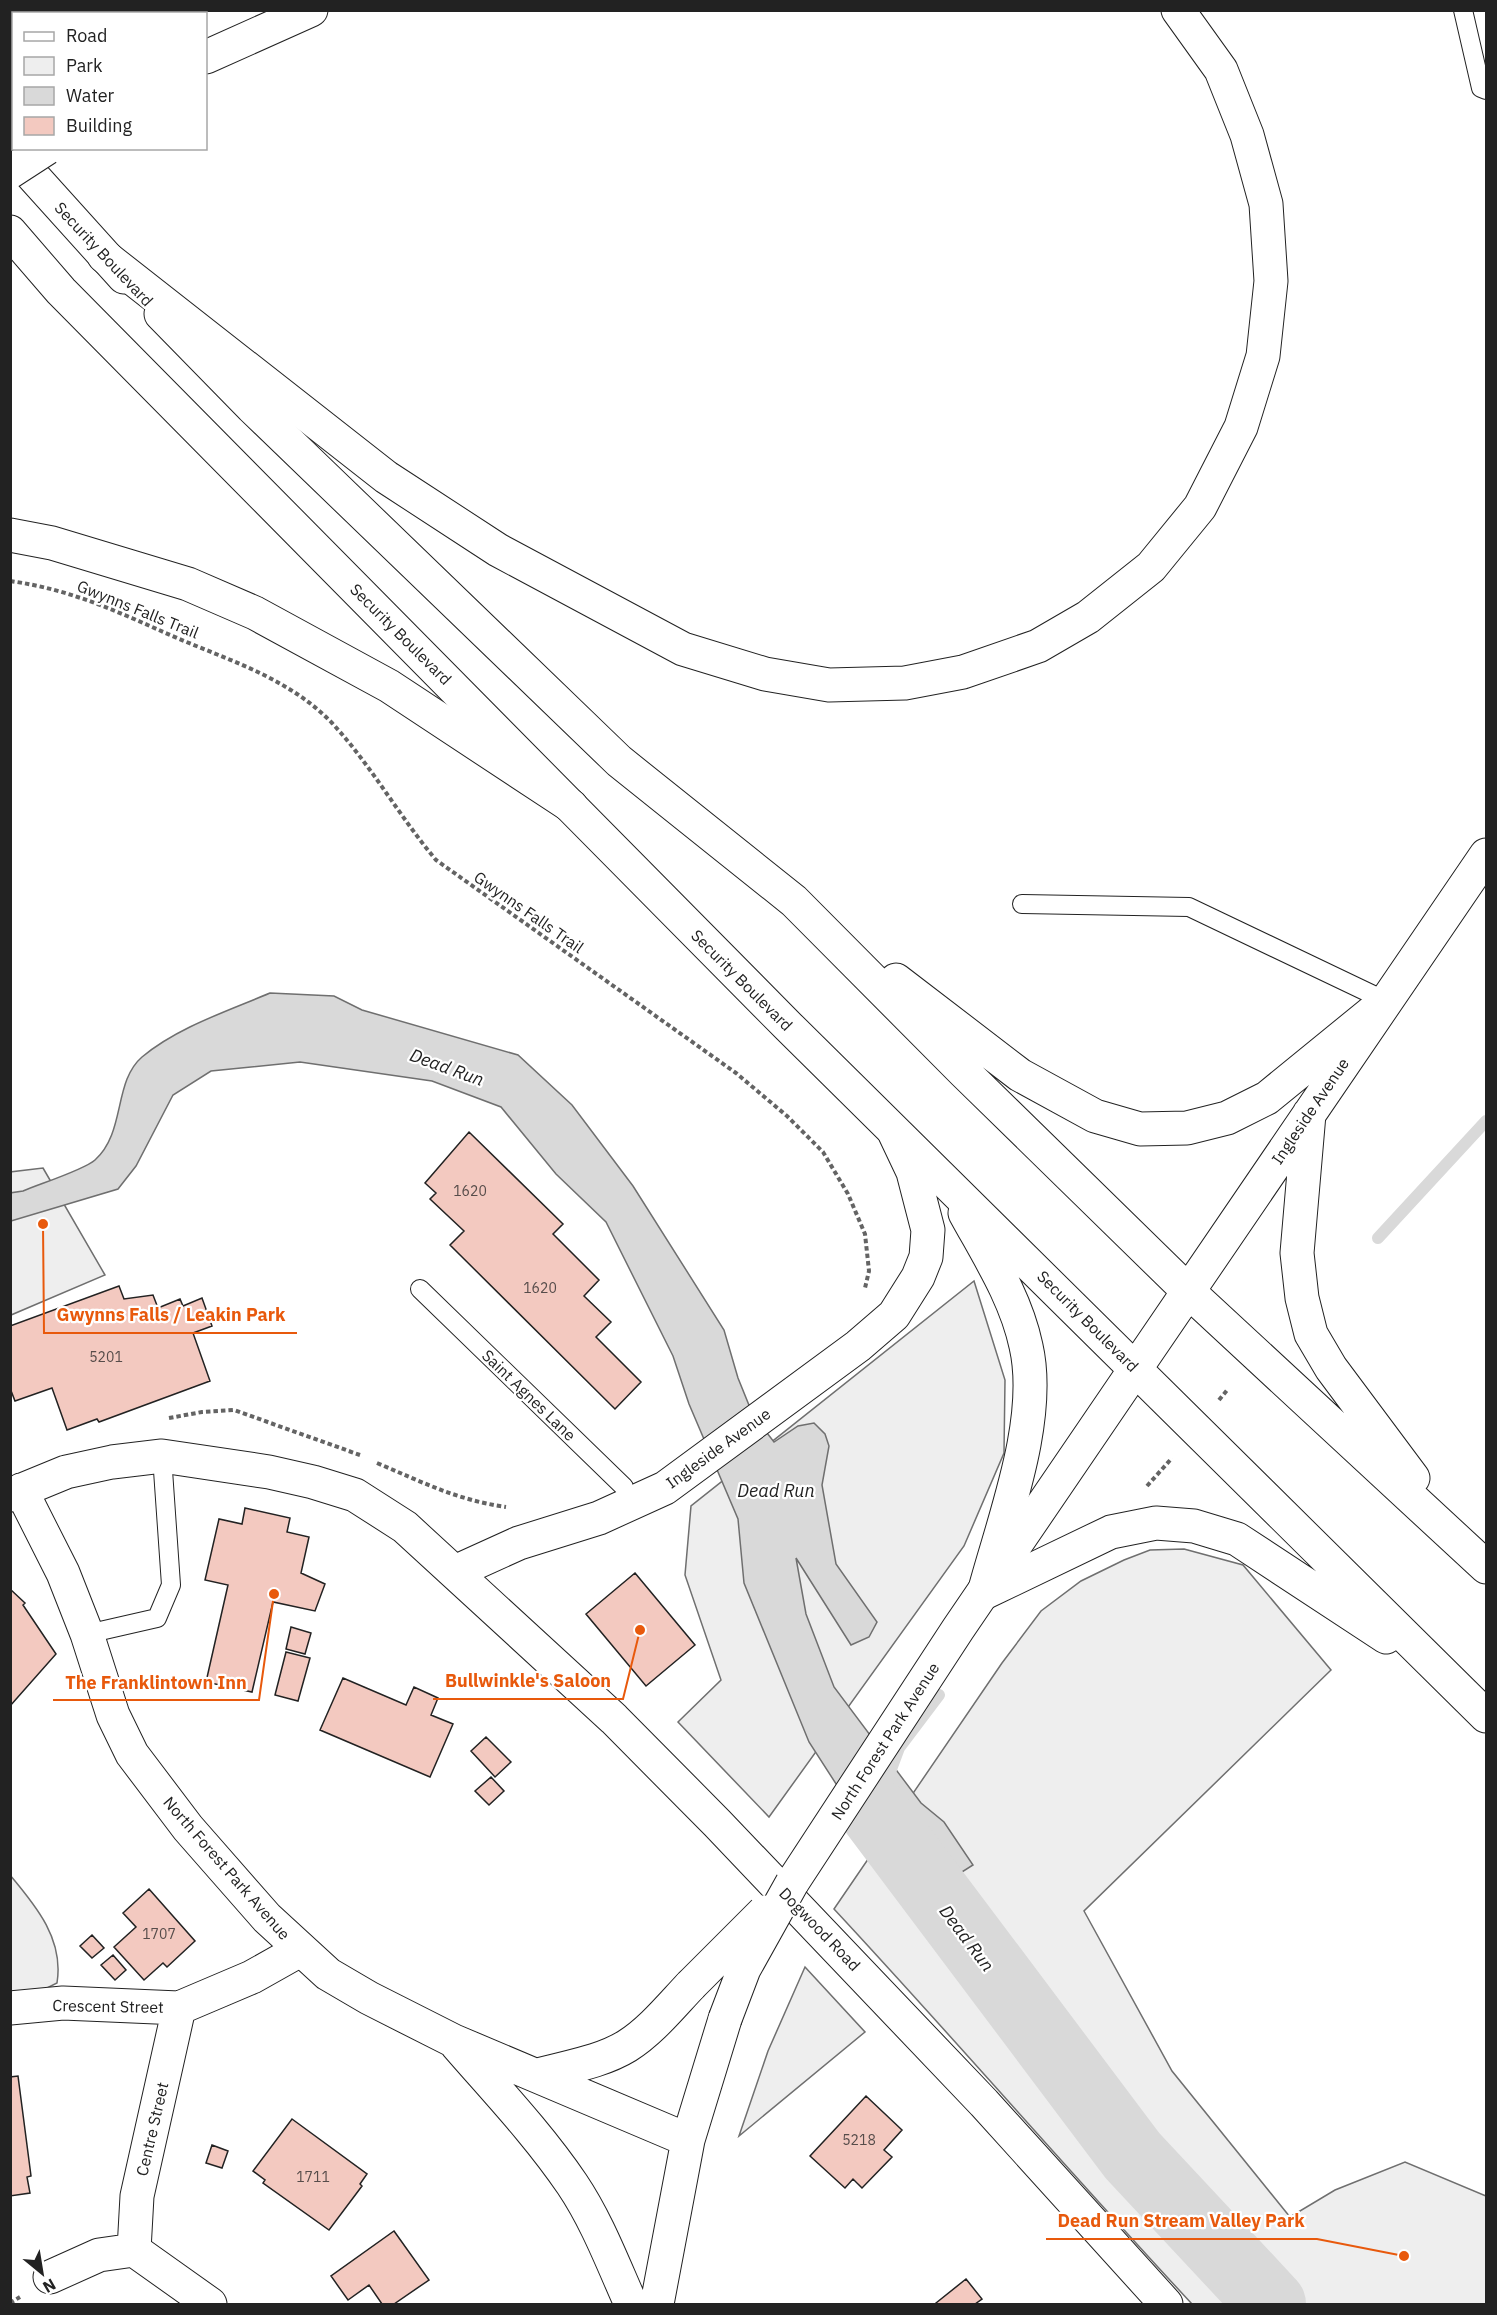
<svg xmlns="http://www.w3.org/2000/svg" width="1497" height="2315" viewBox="0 0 1497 2315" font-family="'IBM Plex Sans',sans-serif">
<rect width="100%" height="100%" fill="#fff"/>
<path fill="#eee" stroke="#6f6f6f" stroke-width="1.5" d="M43,1168L105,1275L11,1315L10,1172Z
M974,1281L1005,1380L1004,1453L964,1546L769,1817L678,1722L721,1680L685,1575L691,1506Z
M1184,1549L1243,1565L1331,1670L1084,1911L1172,2071L1290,2217L1335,2190L1405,2162L1486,2196V2304H1192C1071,2174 955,2039 834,1909L1002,1663L1041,1611L1081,1581L1124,1560L1150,1550Z
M10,1875C37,1907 64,1940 57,1983L41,1991L11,1993Z
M805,1967L865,2032L739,2136L768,2051Z"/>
<path fill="#d9d9d9" stroke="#6f6f6f" stroke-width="1.5" d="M270,993L334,996L362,1010L518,1055L572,1105L633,1186L724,1330L738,1378L753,1415L774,1442L798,1426L814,1423L825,1434L829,1446L822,1485L836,1564L877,1622L869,1637L851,1645L796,1558L806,1614L834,1687L921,1803L944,1822L973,1865L913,1903L809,1742L744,1583L738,1519L689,1404L673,1356L606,1222L556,1174L501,1107L432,1081L300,1062L211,1071L173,1095L136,1166L118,1189L11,1221L10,1193L23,1191C39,1184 84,1170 95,1160C126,1132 113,1082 142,1057C178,1027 228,1011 270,993Z"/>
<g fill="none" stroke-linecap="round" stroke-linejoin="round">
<path stroke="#d9d9d9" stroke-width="12" d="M1378,1238L1486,1121
M887,1780L899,1748L939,1695"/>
<path stroke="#d9d9d9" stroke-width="70" d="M875,1813L1132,2155L1271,2304"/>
</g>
<path fill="#f3c9c0" stroke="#222" stroke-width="1.5" d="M469,1132L563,1224L553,1234L599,1280L584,1296L611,1322L596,1337L641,1382L615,1409L450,1245L464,1231L430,1199L436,1193L425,1183Z
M119,1286L124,1299L153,1295L158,1308L180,1299L183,1306L202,1298L212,1326L193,1333L210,1381L99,1422L97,1419L67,1430L52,1388L15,1401L10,1388V1326Z
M245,1508L290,1518L287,1532L309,1537L301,1573L325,1584L315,1611L273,1602L252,1692L206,1682L228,1585L205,1580L219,1519L242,1524Z
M635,1573L695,1645L646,1686L586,1614Z
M10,1589L25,1603L23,1605L56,1654L10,1706Z
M291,1627L311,1633L305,1654L286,1649Z
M286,1652L310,1658L298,1701L275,1695Z
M343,1678L406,1705L414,1687L438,1698L431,1715L453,1724L430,1777L320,1730Z
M486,1737L511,1762L495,1777L471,1751Z
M491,1777L504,1791L489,1805L475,1791Z
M149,1889L195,1941L167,1967L163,1963L144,1980L114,1947L136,1927L123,1913Z
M92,1935L104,1948L92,1958L80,1946Z
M113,1955L126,1970L115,1980L101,1965Z
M18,2076L31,2176L27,2177L30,2193L10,2196V2077Z
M866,2096L902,2130L884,2150L892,2157L862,2188L853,2179L845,2188L810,2156Z
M292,2119L367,2174L360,2184L362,2186L329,2230L263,2183L265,2180L253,2171Z
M212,2145L228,2151L222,2168L206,2163Z
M394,2231L429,2280L394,2304H382L369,2285L348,2300L331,2276Z
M966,2279L982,2299L975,2304H937L936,2303Z"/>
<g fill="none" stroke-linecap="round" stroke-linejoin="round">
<g stroke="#222" stroke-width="20">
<path id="lane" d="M1463,10L1481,88L1486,90
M1022,904L1189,907L1386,1001
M420,1289L624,1487
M87,1634L157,1618L171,1585L162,1456"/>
</g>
<g stroke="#222" stroke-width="35">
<path id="street" d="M455,1572L519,1543L599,1518L665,1488L858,1346L894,1315L918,1277L926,1257L928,1230L913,1172L895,1134
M10,2008L63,2003L179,2008L252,1977L300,1950
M134,2250L137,2196L179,2008
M50,2277L99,2255L134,2250L210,2304"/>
</g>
<g stroke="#222" stroke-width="35">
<path id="secondary" d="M21,1490L63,1573L87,1634L113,1715L132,1754L188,1828L267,1918L328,1974L369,1998L454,2041L688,2140
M10,1495L66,1472L112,1462L162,1456L269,1472L313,1482L355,1495L405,1527L614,1719L717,1823L984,2103L1166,2304
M792,1883L958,1629L1136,1368
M457,2045C496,2090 538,2134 572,2184C597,2221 613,2264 631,2304
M538,2075C567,2067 601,2062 627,2046C651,2031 671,2006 691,1985
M657,2304L688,2140L725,2019"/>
</g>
<g stroke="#222" stroke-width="35">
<path id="primary" d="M10,144L32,175L124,277
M10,232L61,291L789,1027L1486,1716
M161,314L252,407L619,761L794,901L964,1072L1188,1291L1486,1567
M896,980L1020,1075L1095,1116L1140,1129L1187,1128L1227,1118L1267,1098L1386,1001
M1309,1114L1297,1253L1302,1298L1311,1334L1331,1368L1413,1478
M965,1213C988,1255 1016,1298 1026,1346C1043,1420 1003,1521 984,1593
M1136,1368L1486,855
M984,1593L1111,1532L1156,1523L1194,1526L1237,1539L1386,1637"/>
</g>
<g stroke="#222" stroke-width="35">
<path id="highway" d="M206,57L311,10
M104,256L386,477L498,550L683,649L765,674L829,685L905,683L963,672L1038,646L1088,617L1151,567L1200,507L1241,427L1263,356L1271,281L1266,204L1247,135L1221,70L1178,10
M10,535L52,543L188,584L255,613L389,686L571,806"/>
</g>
<path stroke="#646464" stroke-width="4" stroke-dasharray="4.5 3" stroke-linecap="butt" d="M10,581C74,590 120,613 177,638C231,661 290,679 332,723C371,765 399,816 436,860L736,1073L787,1116L823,1152L848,1194L865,1234L869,1271L865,1288
M1219,1400L1228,1389
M169,1418L202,1412L234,1410L360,1455
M377,1463C422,1482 457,1500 506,1507
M1147,1486L1172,1458
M10,2303L20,2297"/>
<use href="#lane" stroke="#fff" stroke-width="18"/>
<use href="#street" stroke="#fff" stroke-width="33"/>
<use href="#secondary" stroke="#fff" stroke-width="33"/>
<use href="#primary" stroke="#fff" stroke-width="33"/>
<use href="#highway" stroke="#fff" stroke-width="33"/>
<g stroke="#222" stroke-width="35" stroke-linecap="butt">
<path id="secondary-bridge" d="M691,1985L764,1912
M725,2019L744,1969L792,1883"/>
</g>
<g stroke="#222" stroke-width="35" stroke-linecap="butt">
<path id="highway-bridge" d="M10,172L47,148"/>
</g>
<use href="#secondary-bridge" stroke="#fff" stroke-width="33"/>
<use href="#highway-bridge" stroke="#fff" stroke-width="33"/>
</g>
<g text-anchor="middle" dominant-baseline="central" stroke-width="4.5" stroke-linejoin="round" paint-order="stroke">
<g font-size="14" fill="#564c4a">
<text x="470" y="1191">1620</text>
<text x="540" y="1288">1620</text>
<text x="106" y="1357">5201</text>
<text x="159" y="1934">1707</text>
<text x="859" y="2140">5218</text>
<text x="313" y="2177">1711</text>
</g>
<g font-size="16" fill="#222" stroke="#fff">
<text transform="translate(104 254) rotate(47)">Security Boulevard</text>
<text transform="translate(138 609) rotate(22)">Gwynns Falls Trail</text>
<text transform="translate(401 634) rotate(45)">Security Boulevard</text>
<text transform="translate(529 912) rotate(35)">Gwynns Falls Trail</text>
<text transform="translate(742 980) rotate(45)">Security Boulevard</text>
<text transform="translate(1310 1111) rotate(-56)">Ingleside Avenue</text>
<text transform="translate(1088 1321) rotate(45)">Security Boulevard</text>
<text transform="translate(529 1395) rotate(44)">Saint Agnes Lane</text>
<text transform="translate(718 1448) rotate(-36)">Ingleside Avenue</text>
<text transform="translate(885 1741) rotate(-57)">North Forest Park Avenue</text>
<text transform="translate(227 1868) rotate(49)">North Forest Park Avenue</text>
<text transform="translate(820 1929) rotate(46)">Dogwood Road</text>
<text transform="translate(108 2006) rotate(1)">Crescent Street</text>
<text transform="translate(152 2129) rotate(-77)">Centre Street</text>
</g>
<g font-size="18" font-style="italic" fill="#222" stroke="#fff">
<text transform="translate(447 1067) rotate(20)">Dead Run</text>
<text x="776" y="1490">Dead Run</text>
<text transform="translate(967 1938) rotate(53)">Dead Run</text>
</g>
</g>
<path fill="none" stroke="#e8590c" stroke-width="2" d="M43 1224L44 1333H297M640 1630L623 1699H433M274 1594L259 1700H53M1404 2256L1317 2239H1046"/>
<g fill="#e8590c" stroke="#fff" stroke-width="2">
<circle cx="43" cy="1224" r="6"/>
<circle cx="640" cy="1630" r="6"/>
<circle cx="274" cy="1594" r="6"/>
<circle cx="1404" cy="2256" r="6"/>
</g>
<g font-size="18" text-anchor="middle" font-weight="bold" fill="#e8590c" stroke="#fff" stroke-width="4.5" stroke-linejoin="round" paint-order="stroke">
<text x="171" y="1321">Gwynns Falls / Leakin Park</text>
<text x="528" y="1687">Bullwinkle's Saloon</text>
<text x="156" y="1689">The Franklintown Inn</text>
<text x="1181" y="2227">Dead Run Stream Valley Park</text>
</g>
<rect width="1497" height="2315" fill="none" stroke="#222222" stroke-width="24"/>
<rect x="12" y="12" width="195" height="138" fill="#ffffff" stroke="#a7a7a7" stroke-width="1.5"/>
<rect x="24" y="32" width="30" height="9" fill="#ffffff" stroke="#a7a7a7" stroke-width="1.5"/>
<text x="66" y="42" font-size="18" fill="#222222">Road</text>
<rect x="24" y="57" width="30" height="18" fill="#eeeeee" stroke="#a7a7a7" stroke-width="1.5"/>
<text x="66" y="72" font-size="18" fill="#222222">Park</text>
<rect x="24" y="87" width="30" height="18" fill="#d9d9d9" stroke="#a7a7a7" stroke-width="1.5"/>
<text x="66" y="102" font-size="18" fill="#222222">Water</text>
<rect x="24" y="117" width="30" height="18" fill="#f3c9c0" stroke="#a7a7a7" stroke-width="1.5"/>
<text x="66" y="132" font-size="18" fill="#222222">Building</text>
<g transform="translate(42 2273) rotate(150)" stroke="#ffffff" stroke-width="4.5" paint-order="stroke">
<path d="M0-4.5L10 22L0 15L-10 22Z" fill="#222222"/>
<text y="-9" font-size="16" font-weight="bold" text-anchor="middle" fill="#222222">N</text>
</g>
</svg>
